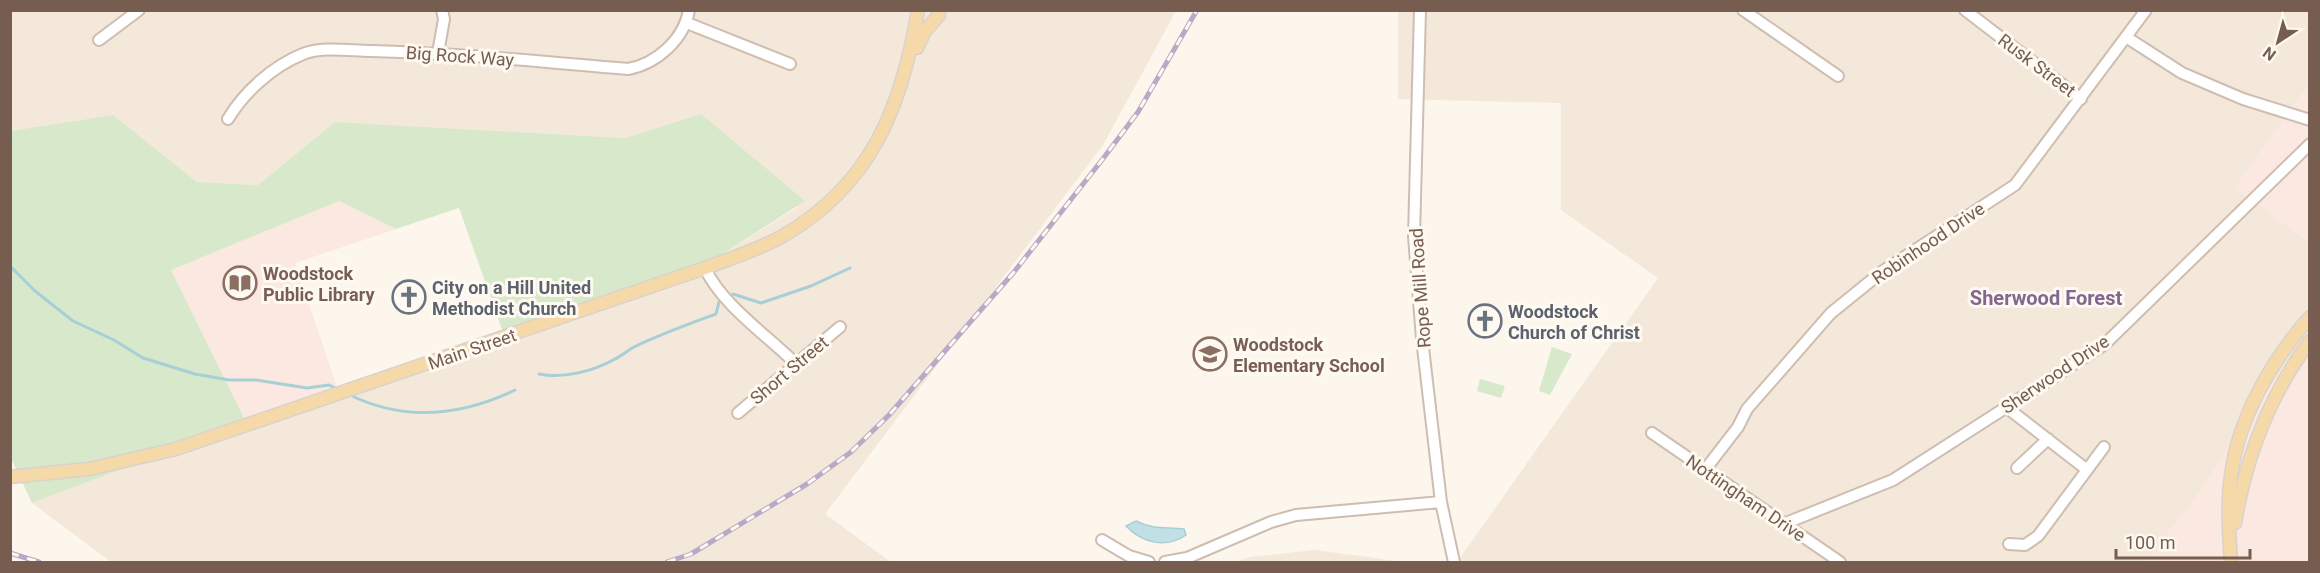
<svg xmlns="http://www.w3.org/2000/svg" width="2320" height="573" viewBox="0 0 2320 573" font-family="Roboto,sans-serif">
<rect width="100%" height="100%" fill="#fcf6ec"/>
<path fill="#f3e8da" d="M11,11H1176L1103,145L825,514L891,562H111L32,503L337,387L504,335L707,264L798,207L701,114L625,138L335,122L258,185L197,182L113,115L11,131Z
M1398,11H2309V84L2235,188L2309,242V329L2195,498L2146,562H1457L1658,278L1561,210V103L1398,99Z
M1314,550L1368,557L1402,562H1235L1251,557Z"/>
<path fill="#fbe8e0" d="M2309,84V242L2235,188Z
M339,201L396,229L295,263L337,387L246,422L171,270Z
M2309,329V562H2146L2195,498Z"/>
<path fill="#d7e9ca" d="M701,114L805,201L707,264L504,335L459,208L396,229L339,201L171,270L246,422L32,503L11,458L10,131L113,115L197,182L258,185L335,122L625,138Z
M1552,347L1572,354L1550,395L1539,391Z
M1480,379L1505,386L1501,398L1477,391Z"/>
<path fill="#c0e0e5" stroke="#a7cfd6" stroke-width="1.5" d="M1136,521C1154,530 1165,527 1184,529L1186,535C1166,549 1142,543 1126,526Z"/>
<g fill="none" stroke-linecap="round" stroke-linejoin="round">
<path stroke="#a7cfd6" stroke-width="3" d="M10,266L35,291L73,321L114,340L143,358L195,374L229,380H256L307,388L329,385L335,388
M733,294L761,303L811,286L850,268
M539,374C563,379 594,371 615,359C622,356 628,350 634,347C661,334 689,324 716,314L719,302
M354,397C409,422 463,415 515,390"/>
<g stroke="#cebeb1" stroke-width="14">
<path id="minor" d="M1420,10L1414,236L1422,339L1441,502L1454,562
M1743,10L1838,76
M1965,10L2081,99
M687,23L790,64
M2126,37L2182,73L2243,99L2310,120
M99,40L139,10
M438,53L444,19L442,10
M228,119C244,92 273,66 303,54C322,46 351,51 371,51C457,53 542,62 628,69C656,64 684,40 689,10
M705,268C721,304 768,336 796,364
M2006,407L2086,469
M738,413L840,327
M1652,433L1840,562
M2017,468L2048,439
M1704,471L1738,427L1747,409L1831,313L1883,271L2015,185L2146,10
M1786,523L1893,480L2105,344L2310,144
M1102,540L1129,556L1149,562
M2009,544L2025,545L2038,536L2104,447
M1165,562L1187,558L1271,522L1296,515L1441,502"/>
</g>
<g stroke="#d9d2ce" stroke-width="15">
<path id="major" d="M917,48L925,31L939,15
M10,477L89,469L176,449L705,268C730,259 757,250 781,237C871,186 902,107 918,10
M2235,523C2246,456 2269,396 2310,341
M2231,562C2229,534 2227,504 2231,476C2238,418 2272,360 2310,317"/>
</g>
<use href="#minor" stroke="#fff" stroke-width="10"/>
<use href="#major" stroke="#f6d9a9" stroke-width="12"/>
<g stroke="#b9a9c6" stroke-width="5">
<path id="rail" d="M10,553L39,562
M667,562L691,554L807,484L851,452L889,415L1014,272L1102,160L1138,112L1197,10"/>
</g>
<use href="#rail" stroke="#fefaf2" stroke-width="3" stroke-dasharray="9" stroke-linecap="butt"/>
</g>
<defs>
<g id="library-ring" transform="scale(1.725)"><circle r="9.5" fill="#fefaf2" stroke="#8d6e63" stroke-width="1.5"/><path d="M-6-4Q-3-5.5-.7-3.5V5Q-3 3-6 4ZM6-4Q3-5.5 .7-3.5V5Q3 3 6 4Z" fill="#8d6e63"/></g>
<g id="church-ring" transform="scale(1.725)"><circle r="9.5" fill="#fefaf2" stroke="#6b7280" stroke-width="1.5"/><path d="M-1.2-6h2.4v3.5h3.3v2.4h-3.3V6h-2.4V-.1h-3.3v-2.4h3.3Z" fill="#6b7280"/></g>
<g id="school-ring" transform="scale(1.725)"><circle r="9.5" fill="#fefaf2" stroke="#8d6e63" stroke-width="1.5"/><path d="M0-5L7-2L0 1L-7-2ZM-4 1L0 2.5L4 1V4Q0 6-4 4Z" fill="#8d6e63"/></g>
</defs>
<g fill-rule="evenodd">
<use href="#library-ring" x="240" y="283"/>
<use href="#church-ring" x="409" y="297"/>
<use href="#church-ring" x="1485" y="321"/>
<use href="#school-ring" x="1210" y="354"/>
</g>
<g text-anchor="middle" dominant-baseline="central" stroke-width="6" stroke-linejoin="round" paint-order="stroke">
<g font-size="18" fill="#765d4f" stroke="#fefaf2">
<text transform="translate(460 56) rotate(4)">Big Rock Way</text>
<text transform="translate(2037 65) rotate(37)">Rusk Street</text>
<text transform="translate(1928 243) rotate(-34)">Robinhood Drive</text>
<text transform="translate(1420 288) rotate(-94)">Rope Mill Road</text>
<text transform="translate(472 349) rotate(-19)">Main Street</text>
<text transform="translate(789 370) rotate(-40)">Short Street</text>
<text transform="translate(2055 374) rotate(-34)">Sherwood Drive</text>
<text transform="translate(1746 498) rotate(34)">Nottingham Drive</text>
</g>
<g font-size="18" font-weight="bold" fill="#785e54" stroke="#fefaf2" text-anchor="start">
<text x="263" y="273">Woodstock<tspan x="263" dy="21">Public Library</tspan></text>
<text x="1233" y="344">Woodstock<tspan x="1233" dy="21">Elementary School</tspan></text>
</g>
<g font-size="18" font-weight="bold" fill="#5b616d" stroke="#fefaf2" text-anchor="start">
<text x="432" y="287">City on a Hill United<tspan x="432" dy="21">Methodist Church</tspan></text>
<text x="1508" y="311">Woodstock<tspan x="1508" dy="21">Church of Christ</tspan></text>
</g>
<g font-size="20" font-weight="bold" fill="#846791" stroke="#fefaf2">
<text x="2046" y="298">Sherwood Forest</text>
</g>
</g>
<rect width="2320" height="573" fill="none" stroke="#765d4f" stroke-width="24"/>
<g transform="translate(2278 42) rotate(216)" stroke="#fefaf2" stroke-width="4.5" paint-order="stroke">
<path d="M0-4.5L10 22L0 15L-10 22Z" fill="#765d4f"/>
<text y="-9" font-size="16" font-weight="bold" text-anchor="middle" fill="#765d4f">N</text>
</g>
<path d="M2116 549v9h134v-9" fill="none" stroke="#765d4f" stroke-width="3"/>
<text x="2125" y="549" font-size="18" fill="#765d4f" stroke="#fefaf2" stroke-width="4.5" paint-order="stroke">100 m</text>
</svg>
